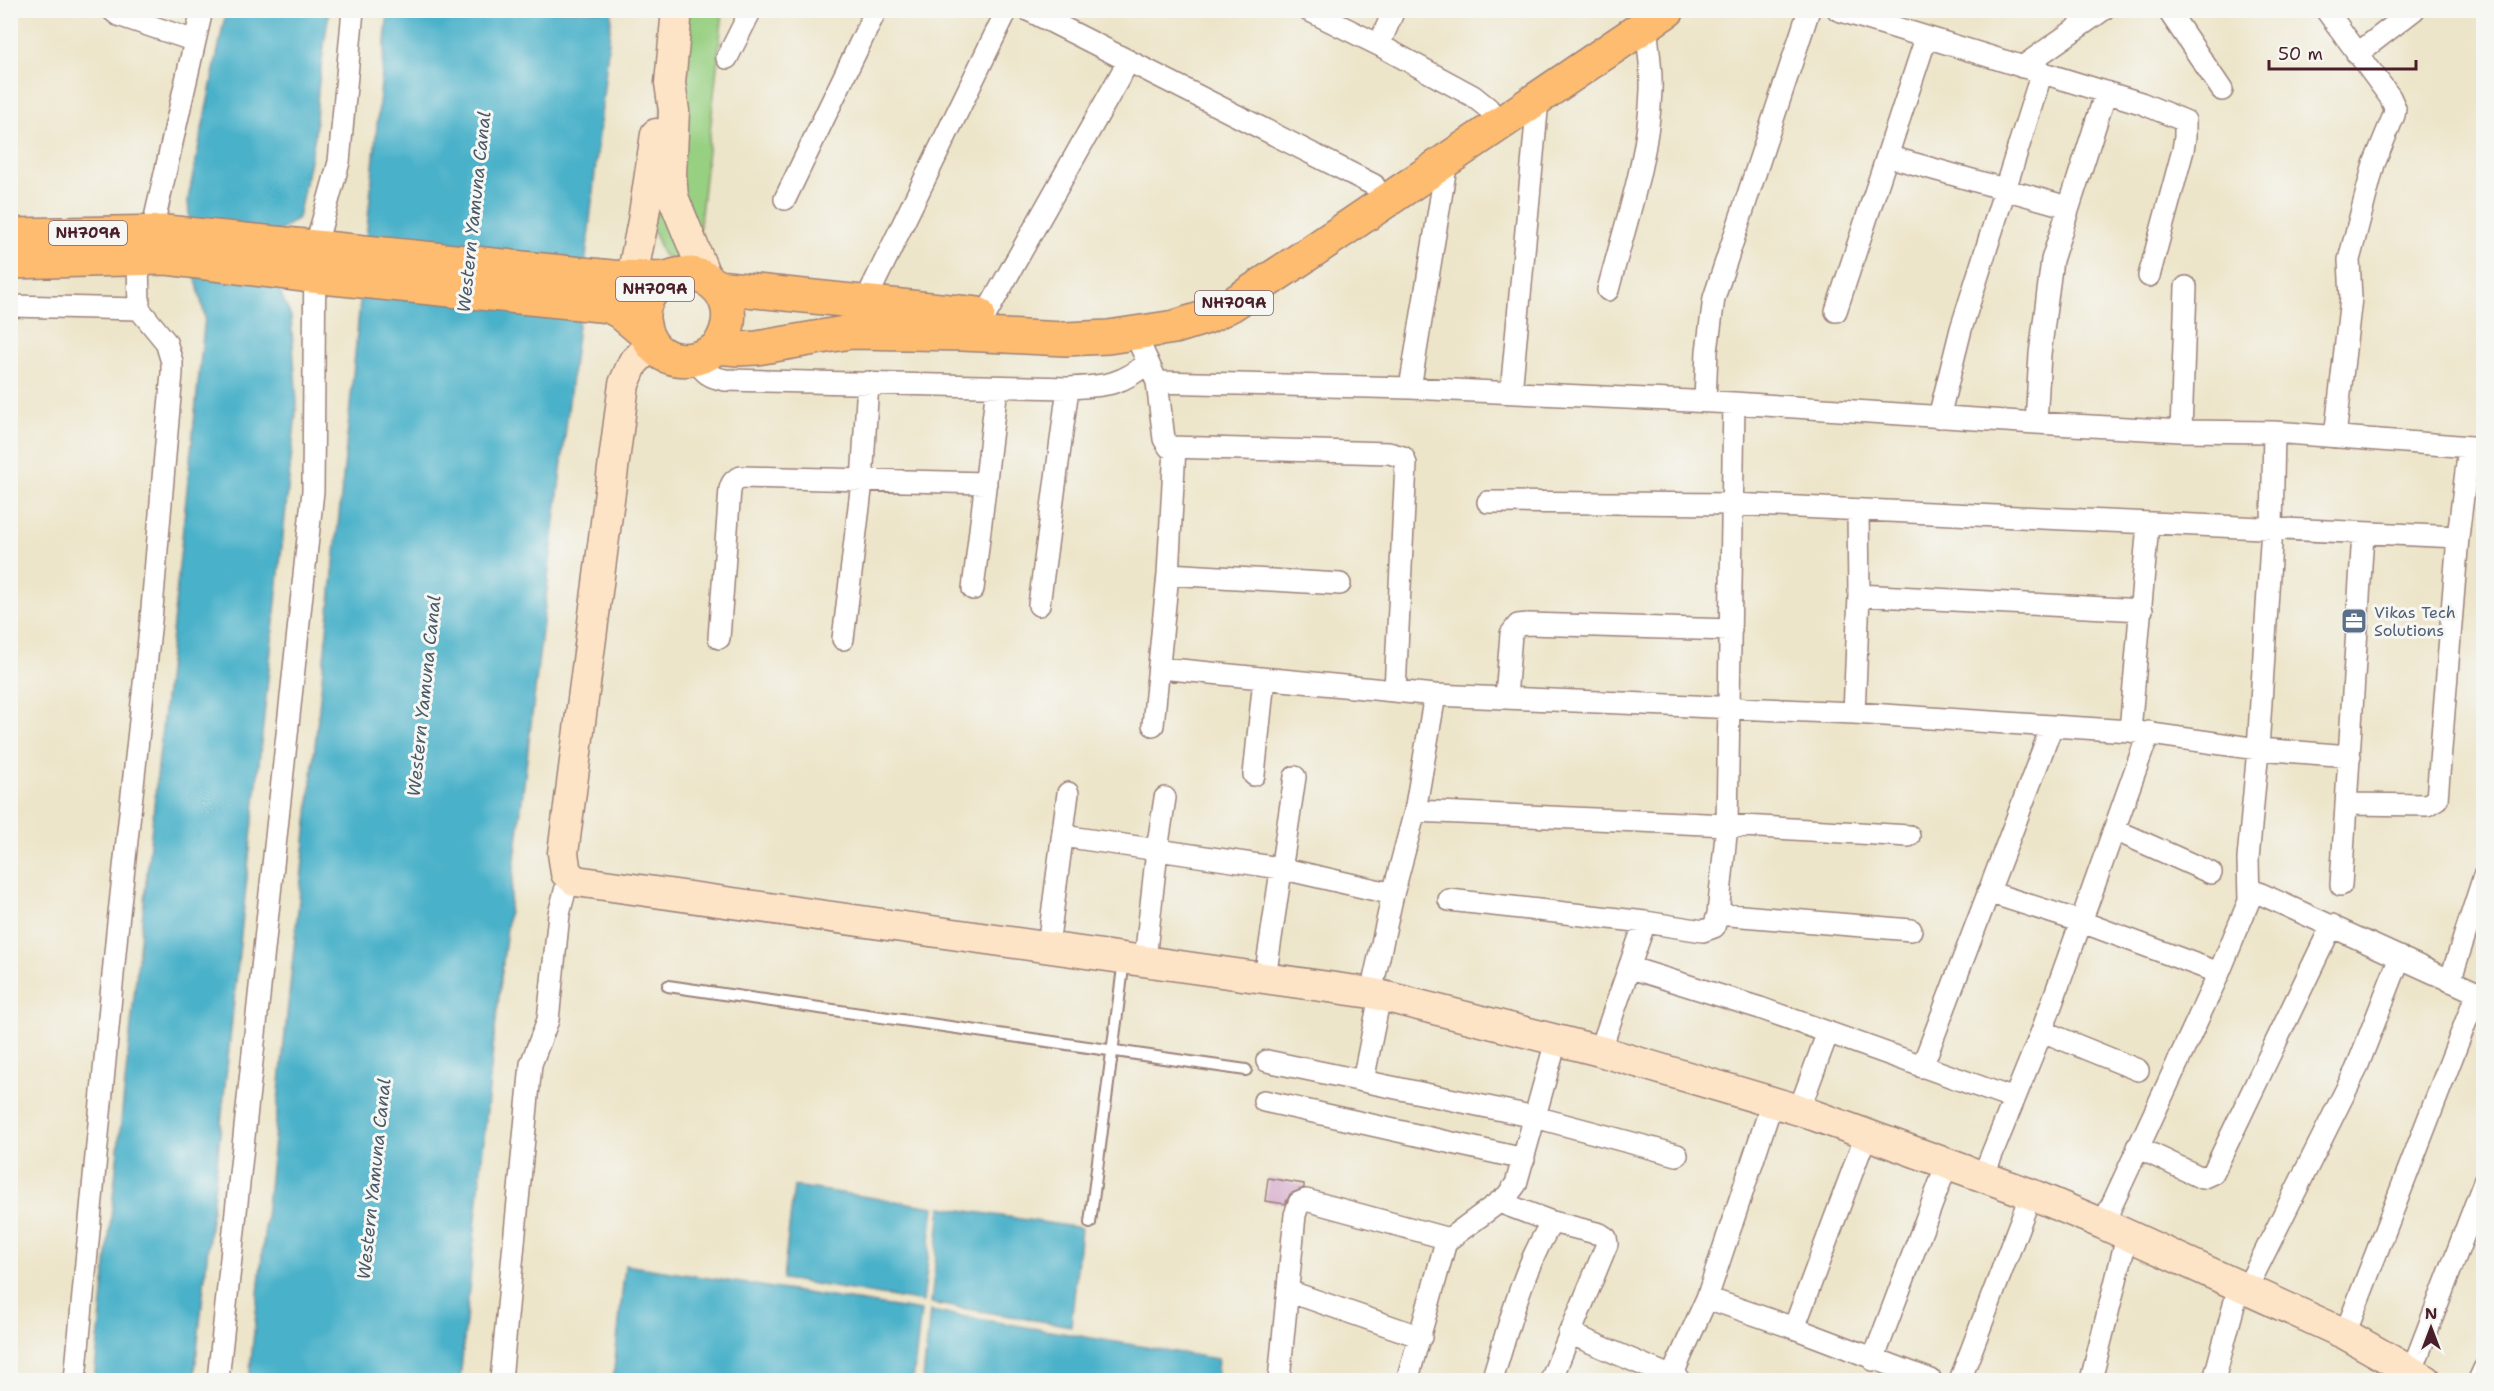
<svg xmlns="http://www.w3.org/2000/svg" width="2494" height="1391" viewBox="0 0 2494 1391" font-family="'Shantell Sans',sans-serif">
<rect width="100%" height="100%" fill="#f6f6f2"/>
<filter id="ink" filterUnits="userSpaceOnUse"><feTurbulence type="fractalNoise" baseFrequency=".0167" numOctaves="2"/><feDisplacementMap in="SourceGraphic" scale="12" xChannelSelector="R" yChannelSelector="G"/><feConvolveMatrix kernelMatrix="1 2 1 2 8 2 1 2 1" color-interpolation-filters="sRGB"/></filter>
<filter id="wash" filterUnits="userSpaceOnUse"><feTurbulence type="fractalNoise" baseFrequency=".008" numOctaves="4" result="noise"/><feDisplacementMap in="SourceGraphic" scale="24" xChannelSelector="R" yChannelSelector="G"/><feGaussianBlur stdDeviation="1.35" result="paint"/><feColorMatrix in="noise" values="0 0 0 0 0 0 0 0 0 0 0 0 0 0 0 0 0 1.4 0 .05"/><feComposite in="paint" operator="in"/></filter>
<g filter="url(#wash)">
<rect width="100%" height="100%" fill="#ede5c9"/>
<path fill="#98d082" stroke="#717856" stroke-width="1.5" d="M672,11H723L695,270L663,255L649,220Z"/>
<path fill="#4ab1c9" stroke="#4a687a" stroke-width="1.5" d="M226,11H329L318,89L315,136L298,218L273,236L270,269L291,317L297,403L194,1380H94L205,317L192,263L188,199Z
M388,11H612L587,249L494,1038L460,1380H249L346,448Z
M794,1186L934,1207L923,1302L783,1279Z
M941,1207L1081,1228L1071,1326L931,1303Z
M625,1265L921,1311L913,1380H613Z
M930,1311L1218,1359L1216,1380H923Z"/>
<g id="blocks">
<path fill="#d4a9cb" d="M1268,1178L1304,1184V1188L1290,1194L1285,1204L1265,1201Z"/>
</g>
</g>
<g filter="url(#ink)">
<use href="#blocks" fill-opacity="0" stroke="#9c827a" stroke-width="1.5"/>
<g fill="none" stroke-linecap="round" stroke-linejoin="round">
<g stroke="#9c827a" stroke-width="14">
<path id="lane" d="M668,986L1246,1070
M1090,1223L1124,960"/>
</g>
<g stroke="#9c827a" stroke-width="24">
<path id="street" d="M112,10L118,15L195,41
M1028,10L1374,185
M1308,10L1379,45L1473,96L1488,108L1500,125
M1838,10L2141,103L2185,121V137L2183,150L2149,276
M2168,10L2222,90
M2326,10L2390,97L2395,108L2394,115L2374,164L2349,260L2351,298L2335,437
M1379,45L1394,10
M2357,54L2414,10
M727,58L751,10
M2022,67L2103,10
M1887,156L2068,207
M785,199L876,10
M152,231L202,10
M1608,290C1625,225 1649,157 1651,90C1652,68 1648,47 1646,25
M864,304L1007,10
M10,306L139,309
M1836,311L1926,38
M986,314L1128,62
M1135,334L1157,382L1164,439L1169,447L1389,453L1403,457L1406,464L1395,690
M697,360C703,373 710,377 725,380L1068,388C1102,386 1122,386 1148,362
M1157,382L1410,388L1734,403L2036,423L2181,431L2274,432L2484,448
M1410,388L1447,160
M1511,393L1538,100
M1705,401L1707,351L1714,298L1809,10
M1939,417L1961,329L2042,72
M2036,423L2040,354L2052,260L2106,92
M2181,431L2186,287
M1488,502L1732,504L2458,537
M1168,574L1340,584
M973,589L997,387
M1859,595L2142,610
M1039,605L1068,388
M719,638L730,489C732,482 734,480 741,477L986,483
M843,639L862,482L868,382
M1160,668L1435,695L1854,713L2130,731L2258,749L2350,756
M1506,698L1511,634L1518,625L1528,624L1731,630
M1854,713L1859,595L1858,510
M1153,725L1168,574L1175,448
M2130,731L2148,524
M1254,775L1264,679
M2346,804L2427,805L2437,799L2458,537L2469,447
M1415,811L1727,825L1909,836
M2115,830L2211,873
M1063,836L1280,868L1393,894
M2341,885L2363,533
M2250,889L2484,996
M1988,892L2082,922L2219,973
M1449,900L1645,922L1703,931L1714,927L1718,914L1727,825L1734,403
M1718,914L1911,930
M1048,946L1068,793
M1145,960L1157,850L1165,798
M1631,968L1760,1008L2014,1099
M1265,978L1295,777
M2450,981L2484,876
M1371,993L1393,894L1415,811L1435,695
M2042,1031L2138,1070
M1600,1051L1645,922
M1267,1061L1535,1117L1677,1155
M1922,1067L2052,726
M1363,1081L1380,996
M1264,1101L1524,1159
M1799,1110L1828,1032
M2137,1147L2202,1178L2213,1173L2332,925
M1983,1176L2042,1031L2149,732
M1499,1202L1552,1222L1600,1234L1606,1238L1607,1244L1551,1380
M2103,1224L2219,973L2249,901L2248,859L2258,749L2272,528L2274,432
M2246,1290L2356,1070L2400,957
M1288,1291L1421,1337
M1707,1298L1794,1328L1931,1380
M1794,1328L1866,1135
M1569,1333L1679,1380
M2345,1334L2477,993
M1873,1360L1947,1164
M2411,1373L2484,1182
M1408,1378L1445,1245L1449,1239L1507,1196L1516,1184L1556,1041
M75,1380L117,932L151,620L172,373V362L166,342L139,309L138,257
M218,1380L313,491L315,248L339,162L353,10
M501,1380L531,1064L548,1020L559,914L569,876
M1279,1380L1295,1215L1299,1203L1306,1200L1449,1239
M1492,1380C1509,1327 1522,1269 1552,1222
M1670,1380L1707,1298L1772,1103
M1960,1380L2031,1194
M2091,1380L2127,1236
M2214,1380L2239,1286
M2479,1380L2484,1369"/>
</g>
<g stroke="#9c827a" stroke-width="33">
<path id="secondary" d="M677,10L670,83L674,111L671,174L673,197L707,280
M632,277L643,221L656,134
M652,344L633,363L624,384L563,853L566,873L576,881L1371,993L1600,1051L1799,1110L2031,1194L2103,1224L2345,1334L2426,1380"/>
</g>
<g stroke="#9c827a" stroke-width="36">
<path id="highway" d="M10,235L166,232L612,277L669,278
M10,262L165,258L302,275L609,306L620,312L645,333
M717,287L978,314
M718,347C754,295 689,248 653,290C645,300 641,313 644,325C651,363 691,369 718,347L738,349L757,348L850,332L962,334L1065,339L1108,337L1175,327L1207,317L1231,305L1308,254L1668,10"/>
</g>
<use href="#lane" stroke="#fff" stroke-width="10"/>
<use href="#street" stroke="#fff" stroke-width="21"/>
<use href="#secondary" stroke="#fee4c6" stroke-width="30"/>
<use href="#highway" stroke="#fdbc70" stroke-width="33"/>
</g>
</g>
<defs>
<g id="office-square" transform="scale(1.35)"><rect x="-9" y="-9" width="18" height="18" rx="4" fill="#5c6f8a" stroke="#f6f6f2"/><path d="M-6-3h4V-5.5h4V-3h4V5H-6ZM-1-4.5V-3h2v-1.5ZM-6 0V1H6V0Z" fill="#fff"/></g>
</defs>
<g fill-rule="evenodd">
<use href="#office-square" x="2354" y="621"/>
</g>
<g text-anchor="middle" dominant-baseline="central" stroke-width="6" stroke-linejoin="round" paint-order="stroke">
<g fill="#f6f6f2" stroke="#7e6067" stroke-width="1.5">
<rect x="49" y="221" width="78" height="24" rx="4.5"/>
<rect x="616" y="277" width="78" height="24" rx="4.5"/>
<rect x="1195" y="291" width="78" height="24" rx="4.5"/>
</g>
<g font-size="15" font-weight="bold" fill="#4a1f2b">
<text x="88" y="233">NH709A</text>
<text x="655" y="289">NH709A</text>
<text x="1234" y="303">NH709A</text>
</g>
<g font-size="16" fill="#4e5e75" stroke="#f6f6f2" text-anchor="start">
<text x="2374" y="612">Vikas Tech<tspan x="2374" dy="18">Solutions</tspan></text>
</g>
<g font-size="18" font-style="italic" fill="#4a596a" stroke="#f6f6f2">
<text transform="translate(474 212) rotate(-84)">Western Yamuna Canal</text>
<text transform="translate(424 696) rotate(-84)">Western Yamuna Canal</text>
<text transform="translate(374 1179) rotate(-84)">Western Yamuna Canal</text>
</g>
</g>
<rect width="2494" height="1391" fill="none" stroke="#f6f6f2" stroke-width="36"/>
<g transform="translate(2431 1328)" stroke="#f6f6f2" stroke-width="4.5" paint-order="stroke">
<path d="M0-4.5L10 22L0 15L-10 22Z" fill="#4a1f2b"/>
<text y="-9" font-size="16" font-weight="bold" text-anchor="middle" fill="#4a1f2b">N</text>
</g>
<path d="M2269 60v9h147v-9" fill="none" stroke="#4a1f2b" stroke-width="3"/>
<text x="2278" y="60" font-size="18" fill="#4a1f2b" stroke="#f6f6f2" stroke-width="4.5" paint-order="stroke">50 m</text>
</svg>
